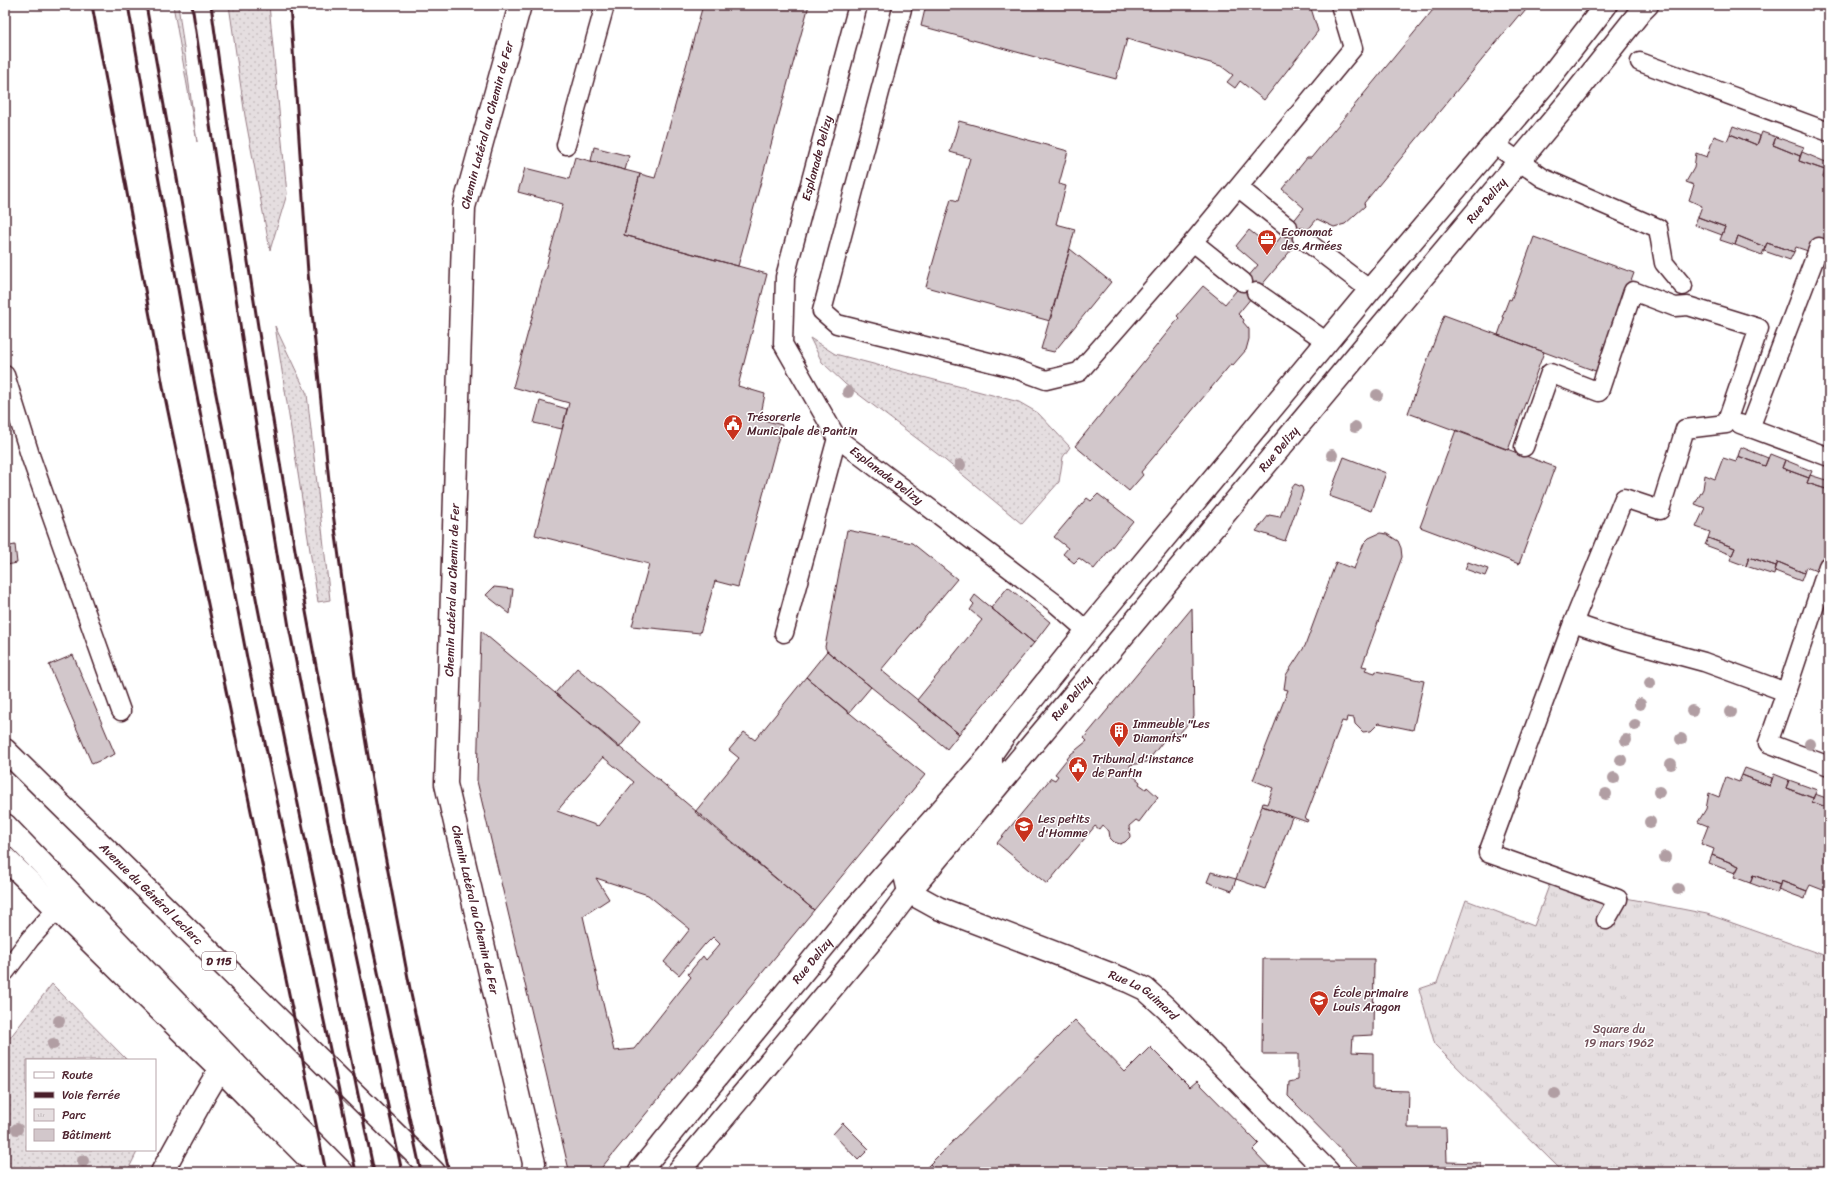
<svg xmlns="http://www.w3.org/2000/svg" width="1834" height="1177" viewBox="0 0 1834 1177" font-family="Sriracha,sans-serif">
<defs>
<pattern id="grass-dots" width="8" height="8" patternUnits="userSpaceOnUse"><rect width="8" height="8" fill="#e5dee0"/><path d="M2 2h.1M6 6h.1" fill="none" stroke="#c6bec0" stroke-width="1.8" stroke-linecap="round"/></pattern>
<pattern id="park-tufts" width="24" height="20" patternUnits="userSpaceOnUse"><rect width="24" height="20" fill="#e5dee0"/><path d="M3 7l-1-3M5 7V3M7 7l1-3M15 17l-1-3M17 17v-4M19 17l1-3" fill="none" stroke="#c6bec0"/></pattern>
</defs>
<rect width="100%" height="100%" fill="#fff"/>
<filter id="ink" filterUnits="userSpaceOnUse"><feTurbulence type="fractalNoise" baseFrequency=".025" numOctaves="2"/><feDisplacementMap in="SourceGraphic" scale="8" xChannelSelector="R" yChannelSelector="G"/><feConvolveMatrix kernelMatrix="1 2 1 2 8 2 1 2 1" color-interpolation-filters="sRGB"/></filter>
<g filter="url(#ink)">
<path fill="url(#grass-dots)" stroke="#987e86" d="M173,5H178L197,142Z
M229,5H269L287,194L270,250L245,116Z
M275,326L307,394L330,600L318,602Z
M810,338L835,354L1019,402L1038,413L1070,447L1063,457L1059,482L1022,524L940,456L845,384L822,362Z
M52,984L127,1060H27V1150H138L127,1172H39L5,1167V1044Z"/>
<path fill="url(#park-tufts)" stroke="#987e86" d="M1550,883L1707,914L1829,957V1172H1563L1435,1045L1419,989L1437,983L1466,900L1534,926Z"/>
<path fill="#d2c7cb" stroke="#4a1f2b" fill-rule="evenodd" d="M703,5H809L738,266L624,235L640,174L655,178Z
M926,5H1310L1318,31L1264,100L1240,81L1235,88L1227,82L1233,75L1221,66L1127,39L1116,79L921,26Z
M1437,5H1530L1521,16L1519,15L1364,203L1365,206L1345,224L1334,227L1317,219L1256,292L1238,314L1244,320L1243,322L1249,329V339L1246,350L1233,365L1231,364L1141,472L1143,475L1129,491L1075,446L1179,318L1177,316L1203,286L1225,304L1258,265L1236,246L1249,230L1272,248L1304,208L1282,189L1307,158H1311Z
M959,121L1068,151L1059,184L1066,186L1056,224L1075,229L1050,321L926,287L951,199L958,201L970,158L950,152Z
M1733,126L1760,136L1757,145L1730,134Z
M1762,132L1776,137L1773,145L1800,156L1799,161L1825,170L1823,177L1829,179V243L1825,241L1808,251L1796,247L1794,252L1767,243L1765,247L1738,236L1735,245L1720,240L1725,227L1698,217L1702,206L1689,200L1694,185L1686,182L1694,168L1696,153L1707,157L1714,136L1727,141L1730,134L1757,145Z
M1776,137L1804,147L1800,156L1773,145Z
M594,147L629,156L625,170L591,161Z
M1802,152L1828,163L1825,170L1799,161Z
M575,157L640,174L624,235L767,274L738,386L765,394L760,419L782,425L738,587L715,581L700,633L632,626L649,564L535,535L569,403L513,387L563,204L518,192L525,168L569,179Z
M1698,217L1725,227L1722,235L1695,225Z
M1738,236L1765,247L1762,255L1735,245Z
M1534,237L1634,273L1598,372L1498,335L1504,318L1502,317L1509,299L1511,300Z
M1767,243L1794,252L1790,260L1764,251Z
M1070,249L1111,282L1054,352L1041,349Z
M1444,315L1544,352L1508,450L1408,413Z
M540,401L567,409L562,429L534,423Z
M1456,430L1555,467L1519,564L1420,527Z
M1741,447L1768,458L1765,466L1738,456Z
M1770,454L1785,460L1782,468L1809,478L1807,483L1829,490V567L1819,572L1806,567L1804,573L1778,562L1776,566L1749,557L1746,566L1730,560L1735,548L1708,538L1710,532L1696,527L1705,508L1695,504L1703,489L1705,475L1715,479L1723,458L1736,462L1738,456L1765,466Z
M1344,457L1386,473L1372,511L1329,496Z
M1785,460L1812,471L1809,478L1782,468Z
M1810,475L1829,481V490L1807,483Z
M1295,484L1302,487L1303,491L1285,541L1256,531L1269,515L1280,517L1291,489Z
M1098,494L1133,521L1094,569L1079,558L1074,563L1063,554L1068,548L1054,537L1087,498L1091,501Z
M847,530L912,543L957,579L881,670L959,734L947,749L827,651L825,647Z
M1380,533L1387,534L1398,541L1401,548L1402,557L1362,666L1367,667L1365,670L1375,673L1376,671L1424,681L1413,730L1379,723L1371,731L1363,732L1355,724L1354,718L1347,717L1346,722L1342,721L1305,819L1308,820L1307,822L1262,806L1263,803L1267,804L1273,788L1253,780L1288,690L1284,689L1286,675L1305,646L1336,562L1354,569L1364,543L1369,538Z
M1708,538L1735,548L1732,555L1705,545Z
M15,545L17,563L7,565L5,547Z
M1749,557L1776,566L1774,575L1746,566Z
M1468,562L1488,569L1485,576L1465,569Z
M1778,562L1804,573L1801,581L1775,571Z
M494,587L513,589L510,614L486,595Z
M1008,587L1050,622L1034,643L991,608Z
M975,595L1034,643L959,734L917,700L982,620L970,610L974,604L971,601Z
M1192,608L1194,717L1178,735L1172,730L1147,762L1130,765L1131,774L1140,782L1139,784L1146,789L1147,787L1158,797L1139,822L1136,820L1129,826L1130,837L1125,842L1120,844L1114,842L1110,838L1109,831L1102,825L1099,829L1095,826L1047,884L997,843L1051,778L1055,780L1058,776L1055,774L1071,754L1087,741L1084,738Z
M481,631L814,910L598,1172L569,1170L477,781ZM603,757L634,782L598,826L557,811ZM596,878L648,895L690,929L664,962L679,975L705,944V945L713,937L720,944L706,960L703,956L688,974L691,977L634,1049L614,1051L583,916L609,899Z
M827,651L871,687L849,713L806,677Z
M73,655L115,754L92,764L49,665Z
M577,668L640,722L619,748L555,693Z
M806,677L925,775L814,910L695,812L739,758L729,750L744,732L755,740Z
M1745,768L1772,778L1770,786L1742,775Z
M1774,774L1789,780L1786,788L1813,798L1812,802L1829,808V884L1827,883L1823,890L1810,885L1807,891L1781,881L1780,885L1753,875L1750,883L1734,877L1739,866L1712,855L1714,849L1701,844L1708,826L1698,822L1706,809L1709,793L1719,797L1726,777L1739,782L1742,775L1770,786Z
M1789,780L1817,790L1813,798L1786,788Z
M1815,794L1829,799V808L1812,802Z
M1262,806L1292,817L1265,889L1236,879Z
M1712,855L1739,866L1735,873L1709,863Z
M1211,872L1236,879L1232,891L1207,882Z
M1753,875L1780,885L1777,893L1750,883Z
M1781,881L1807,891L1805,899L1778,889Z
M1263,959H1374L1373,1035L1353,1036L1352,1052L1373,1053V1090L1409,1091L1408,1128H1446L1447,1162L1481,1163V1172H1363L1288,1096L1289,1082L1298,1080V1054H1262Z
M1075,1020L1125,1072L1150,1047L1190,1087L1197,1081L1259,1144L1253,1150L1274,1172H938L930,1164Z
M843,1123L869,1149L858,1160L833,1134Z
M930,1164L938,1172H922Z"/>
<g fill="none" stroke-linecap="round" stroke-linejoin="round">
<g stroke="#4a1f2b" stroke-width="21">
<g id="service">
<path id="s1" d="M858,5L785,277L783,344L837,438L1055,603L1087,631"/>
<path d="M903,5L822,311L837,324L1013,368L1046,380L1079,372L1193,242L1353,48L1340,5"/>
<path d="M1640,62L1829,132"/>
<path d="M1494,144L1543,178L1658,228L1664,263L1683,286"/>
<path d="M566,145L605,5"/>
<path d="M1239,188L1288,227"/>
<path d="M1302,238L1370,290"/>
<path d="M1193,242L1243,282"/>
<path d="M1256,292L1327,342"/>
<path d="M5,375L31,458L121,711"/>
<path d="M1740,424L1829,457"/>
<path d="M1750,428L1819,247"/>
<path d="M1524,447L1550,373L1599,392L1633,291L1675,307L1688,306L1759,328L1726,424L1685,429L1660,510L1624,498L1573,623L1488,853L1618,899L1606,920"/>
<path d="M1573,623L1623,640L1704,662L1786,692L1828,566"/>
<path d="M784,633L837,438"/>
<path d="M1786,692L1768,743L1829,766"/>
<path d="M5,972L30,939L57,909"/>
</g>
</g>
<g stroke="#4a1f2b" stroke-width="25">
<g id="minor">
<path id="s2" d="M520,5L464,207L446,784L534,1163L533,1172"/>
<path id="s3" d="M991,754V773L905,875L909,892L938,908L1128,981L1145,989L1166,1008L1328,1172"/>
<path d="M162,1172L204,1096L220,1069L235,1064"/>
</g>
</g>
<g stroke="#4a1f2b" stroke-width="25">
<g id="secondary">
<path d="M5,825L235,1064L342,1172"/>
<path id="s4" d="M639,1172L856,907L991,754L1010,727L1087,631L1370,290L1543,86L1606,5"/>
<path id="s5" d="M678,1172L881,929L909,892L1571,99L1641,11L1647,5"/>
</g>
</g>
<g stroke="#4a1f2b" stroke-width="25">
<g id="primary">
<path id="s6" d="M5,750L434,1172"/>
<path d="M5,858L220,1069L322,1172"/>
</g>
</g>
<use href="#service" stroke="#fff" stroke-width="18"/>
<use href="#minor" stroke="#fff" stroke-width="22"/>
<use href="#secondary" stroke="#fff" stroke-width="22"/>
<use href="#primary" stroke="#fff" stroke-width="22"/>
<path stroke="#4a1f2b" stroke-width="3" d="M92,5L165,397L326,1172
M128,5L194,380L247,658L356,1172
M146,5L212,374L266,649L374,1172
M192,5L246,364L289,627L334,852L402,1172
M211,5C239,210 270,414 307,617C341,803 381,987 421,1172
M290,5L308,273L330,491L356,683L381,834L411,994L449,1172"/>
</g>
<g fill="#b19ea3">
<circle cx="848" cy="392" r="6"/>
<circle cx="1377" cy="395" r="6"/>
<circle cx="1355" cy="427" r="6"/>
<circle cx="1332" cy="455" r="6"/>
<circle cx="960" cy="465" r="6"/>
<circle cx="1650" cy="683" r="6"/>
<circle cx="1640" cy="704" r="6"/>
<circle cx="1692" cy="711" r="6"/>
<circle cx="1731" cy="712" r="6"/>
<circle cx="1635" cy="725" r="6"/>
<circle cx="1681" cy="739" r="6"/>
<circle cx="1626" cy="740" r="6"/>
<circle cx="1810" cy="744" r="6"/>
<circle cx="1621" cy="760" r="6"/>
<circle cx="1671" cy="764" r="6"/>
<circle cx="1614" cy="778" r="6"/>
<circle cx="1659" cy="792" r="6"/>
<circle cx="1606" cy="794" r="6"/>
<circle cx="1650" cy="822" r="6"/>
<circle cx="1665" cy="857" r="6"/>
<circle cx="1678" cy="889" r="6"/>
<circle cx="59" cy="1021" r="6"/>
<circle cx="53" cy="1044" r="6"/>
<circle cx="1555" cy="1094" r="6"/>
<circle cx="17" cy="1129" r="6"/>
<circle cx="83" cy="1161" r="6"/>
</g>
</g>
<defs>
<g id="office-pin" transform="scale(1)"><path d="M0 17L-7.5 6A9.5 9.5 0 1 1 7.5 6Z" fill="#c8321e" stroke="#fff"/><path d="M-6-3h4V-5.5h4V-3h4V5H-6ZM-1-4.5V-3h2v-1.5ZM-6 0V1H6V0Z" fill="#fff"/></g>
<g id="civic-pin" transform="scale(1)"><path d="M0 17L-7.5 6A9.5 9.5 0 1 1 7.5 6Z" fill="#c8321e" stroke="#fff"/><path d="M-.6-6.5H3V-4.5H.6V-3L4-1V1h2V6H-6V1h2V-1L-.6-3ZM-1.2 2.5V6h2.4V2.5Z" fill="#fff"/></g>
<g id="building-pin" transform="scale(1)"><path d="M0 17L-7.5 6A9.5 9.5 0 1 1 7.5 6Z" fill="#c8321e" stroke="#fff"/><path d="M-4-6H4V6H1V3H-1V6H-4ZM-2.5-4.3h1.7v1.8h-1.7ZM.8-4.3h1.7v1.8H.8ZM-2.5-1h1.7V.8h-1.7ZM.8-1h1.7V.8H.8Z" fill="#fff"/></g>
<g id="school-pin" transform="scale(1)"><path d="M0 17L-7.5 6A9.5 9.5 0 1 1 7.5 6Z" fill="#c8321e" stroke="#fff"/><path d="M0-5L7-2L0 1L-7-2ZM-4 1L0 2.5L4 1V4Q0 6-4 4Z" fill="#fff"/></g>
</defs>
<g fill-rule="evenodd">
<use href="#office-pin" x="1267" y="239"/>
<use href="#civic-pin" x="733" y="424"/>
<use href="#building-pin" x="1119" y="731"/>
<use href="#civic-pin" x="1078" y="766"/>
<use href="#school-pin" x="1024" y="826"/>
<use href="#school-pin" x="1319" y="1000"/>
</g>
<g text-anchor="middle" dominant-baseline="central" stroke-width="3" stroke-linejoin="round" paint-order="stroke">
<rect fill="#fff" stroke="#80626b" stroke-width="1" x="202" y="952" width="34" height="18" rx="3"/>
<g font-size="11" font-weight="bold" fill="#4a1f2b">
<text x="219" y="961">D 115</text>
</g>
<g font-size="12" fill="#4a1f2b" stroke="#fff">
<text transform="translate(487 125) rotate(-75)">Chemin Latéral au Chemin de Fer</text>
<text transform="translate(817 158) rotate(-75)">Esplanade Delizy</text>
<text stroke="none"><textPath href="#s5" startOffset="1264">Rue Delizy</textPath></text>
<text stroke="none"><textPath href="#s5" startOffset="940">Rue Delizy</textPath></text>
<text stroke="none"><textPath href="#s1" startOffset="519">Esplanade Delizy</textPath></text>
<text transform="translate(452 590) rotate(-88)">Chemin Latéral au Chemin de Fer</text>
<text stroke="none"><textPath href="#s5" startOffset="616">Rue Delizy</textPath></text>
<text stroke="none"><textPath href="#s6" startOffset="205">Avenue du Général Leclerc</textPath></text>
<text stroke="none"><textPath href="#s2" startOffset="916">Chemin Latéral au Chemin de Fer</textPath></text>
<text stroke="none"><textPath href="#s4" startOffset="273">Rue Delizy</textPath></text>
<text stroke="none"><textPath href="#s3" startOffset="427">Rue La Guimard</textPath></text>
</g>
<g font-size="12" fill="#4a1f2b" stroke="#fff" text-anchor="start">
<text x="1281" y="232">Economat<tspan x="1281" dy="14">des Armées</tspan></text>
<text x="747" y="417">Trésorerie<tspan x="747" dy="14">Municipale de Pantin</tspan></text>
<text x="1133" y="724">Immeuble "Les<tspan x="1133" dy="14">Diamants"</tspan></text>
<text x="1092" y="759">Tribunal d'instance<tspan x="1092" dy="14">de Pantin</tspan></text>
<text x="1038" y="819">Les petits<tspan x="1038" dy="14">d'Homme</tspan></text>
<text x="1333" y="993">École primaire<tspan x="1333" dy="14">Louis Aragon</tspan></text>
</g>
<g font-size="12" fill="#714f58" stroke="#fff">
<text x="1619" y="1029">Square du<tspan x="1619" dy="14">19 mars 1962</tspan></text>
</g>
</g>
<rect width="1834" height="1177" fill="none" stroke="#fff" stroke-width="20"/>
<rect x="10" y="10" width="1814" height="1157" fill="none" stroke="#4a1f2b" stroke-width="1.5" filter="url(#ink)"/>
<rect x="26" y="1059" width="130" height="92" fill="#ffffff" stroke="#b7a5aa"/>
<rect x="34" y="1072" width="20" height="6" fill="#ffffff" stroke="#b7a5aa"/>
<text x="62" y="1079" font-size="12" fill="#4a1f2b">Route</text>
<rect x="34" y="1092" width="20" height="6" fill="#4a1f2b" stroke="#b7a5aa"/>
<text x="62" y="1099" font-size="12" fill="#4a1f2b">Voie ferrée</text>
<rect x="34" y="1109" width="20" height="12" fill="url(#park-tufts)" stroke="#b7a5aa"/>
<text x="62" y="1119" font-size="12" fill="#4a1f2b">Parc</text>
<rect x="34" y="1129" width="20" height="12" fill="#d2c7cb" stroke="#b7a5aa"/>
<text x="62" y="1139" font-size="12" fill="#4a1f2b">Bâtiment</text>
</svg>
